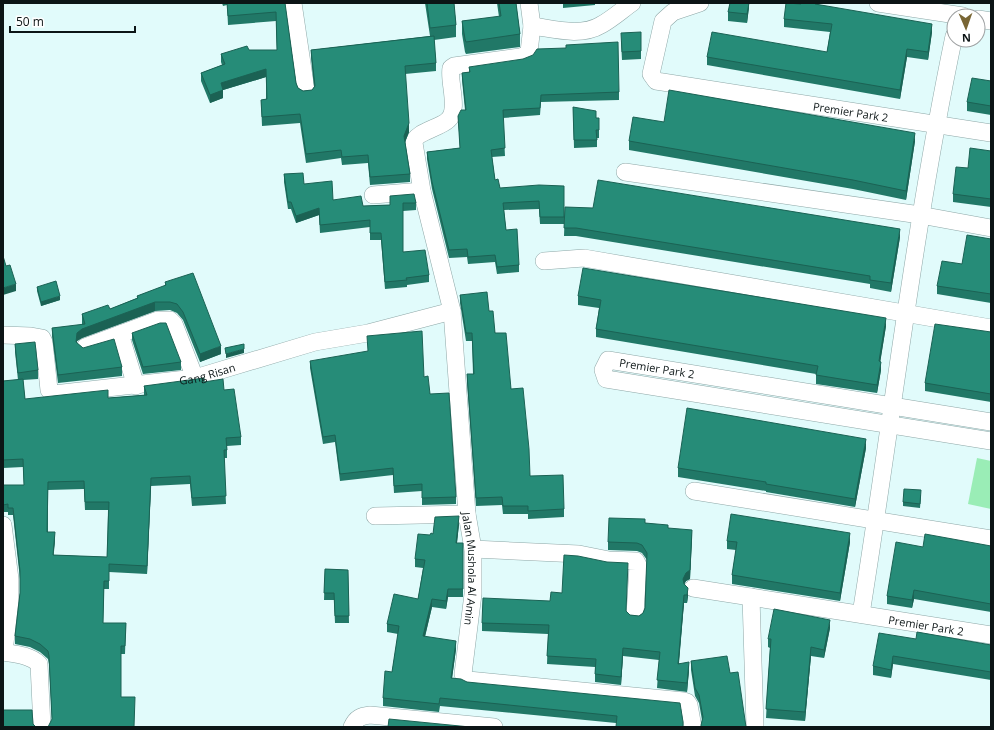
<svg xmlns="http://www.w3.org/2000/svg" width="994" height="730" viewBox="0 0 994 730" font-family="'Open Sans',sans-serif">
<rect width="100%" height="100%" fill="#e1fbfb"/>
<path fill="#9aedb6" d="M977,458L991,461V509L968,504Z"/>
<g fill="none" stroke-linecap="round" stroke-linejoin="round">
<g stroke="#8ea7a7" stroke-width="18">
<g id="street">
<path d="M293,3L306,90"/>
<path id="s1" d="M529,3L532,26L529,52L526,55L520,57L454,66L451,68C448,81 460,110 448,120C440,128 415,132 414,143L422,191L452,311L467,514L473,549V594L463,674L468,680L684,701L687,702L689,705L693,727"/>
<path id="s2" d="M700,3L673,12L663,21L651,74L656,81L991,133"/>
<path d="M878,3L963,16"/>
<path d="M978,19L991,21"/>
<path d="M532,26C554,29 581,37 601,25C612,19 622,10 632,3"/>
<path d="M625,172L920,215L991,228"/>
<path d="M373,195L422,191"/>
<path d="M544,261L584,258L991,328"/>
<path d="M120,334L136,386"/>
<path id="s3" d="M3,335L31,336L42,338L44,342L49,390L54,394L195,378L315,342L368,333L452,311"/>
<path d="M85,347L158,320H170L174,324L195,378"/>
<path d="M991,422L608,360L603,370L606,379L991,441"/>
<path d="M694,491L991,539"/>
<path d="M375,516L467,514"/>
<path d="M3,525L10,579V600L4,652"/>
<path d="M473,549L579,554L609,560L636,561L638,565L635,615"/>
<path id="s4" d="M693,588L991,635"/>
<path d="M751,597L755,727"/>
<path d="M861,614C892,421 914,227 954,36"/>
<path d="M3,652C15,654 30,655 39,664L42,727"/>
<path d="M352,727C356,718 361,716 370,715L494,727"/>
</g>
</g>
<use href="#street" stroke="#fff" stroke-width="17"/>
</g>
<path fill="#217867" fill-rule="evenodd" d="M222,3H285L296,83L298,88L303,91L312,90L314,87L311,58V50L430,36L425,3H454L456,25V37L434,40L436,63V71L405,74L409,132L405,142L410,174V182L370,185L368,163L342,165L341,158L306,163L300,123L262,126L261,100L266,99V77L223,90V98L210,103L201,81V73L222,65L221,62V54L249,50H277L276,21L228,25L227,5L223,6Z
M497,3H516L520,34V47L466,54L465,52L462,34V21L499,17Z
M563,3H595V5L563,8Z
M749,3V7L747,23L728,21V12Z
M801,3H816V4L932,32L928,60L907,57L900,99L707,65V57L827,52L830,32L784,27V19L801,4Z
M984,3H991V4Z
M621,41L641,51V59L622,60Z
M469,67L619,92V100L541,102L540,115L503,118L505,156L492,157L495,180L500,188L564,186V224H540L539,209L504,210L506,230L519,265V272L497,274L495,262L468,264L467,257L449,258L432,189L427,159V152L460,148L458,116L465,110L462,80V73L469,72Z
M991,81V115L967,111V102Z
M573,107L596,118H599V138H597V147L574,148Z
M664,122L915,141L906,200L853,189L629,150V141Z
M991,151V207L953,202V194L968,168Z
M284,174L304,184L333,200L363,206L390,205V196L416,203V210L403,211V252L429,275V282L407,285V287L385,289L381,240H370V227L320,233L319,215L296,223L291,209H288L284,182Z
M565,207L900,237L891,292L870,288V284L576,236H564Z
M991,239V303L937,294V286Z
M165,282L221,354L200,362L183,320L177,313L170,310L155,311L82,338L77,341V343L83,348L122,367V376L58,383L52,336V328L82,325V314L110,309L137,298V296L165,286Z
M37,287L60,300L41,306L37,291Z
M460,295L489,311L511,389L530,476L564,509V517L528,519V514H503L502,505L476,506L467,382V374H473L472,341H466L460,303Z
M578,296L886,326L880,362L881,370L877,393L816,384V374L596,337V329L599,308L578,305Z
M991,332V402L925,391V383Z
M132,333L181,362V370L143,374L132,340Z
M15,344L38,370V379L23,380L25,399L108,398L144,395V386L204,382L224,390L241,437V445L227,446V458H224L226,504L192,506L190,484L151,486L147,574L109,572V589H104L103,623H126L125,654H121L52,720L49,664L48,659L40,652L30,647L15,644V636L20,593V579L13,515H8V512H3V485H24L23,467L3,468V381L18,380L15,352ZM84,489L85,510H108L107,557L53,555L55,540L48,532V490Z
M310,361L424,377L430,394L456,497V504L422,505V491L394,493L393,475L340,481L335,442L323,444L310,368Z
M866,448L855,507L766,492V491L678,477V468Z
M921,495L920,508L903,506V502Z
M645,523L668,528L692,538L690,579L686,581L684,584L688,596L687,603H684L679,663L689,670L687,692L657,688L659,660L623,656L621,685L595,682V667L547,664L548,634L482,631V623L626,611L630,615L639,616L643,613L645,608L647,560L642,553L637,551L608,550V542Z
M459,524L457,543H463V597H448L446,609L432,607L425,637L456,649L452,678L467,682L683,727L616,723L440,706L439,712L383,706V698L392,672L398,634L387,632V624L418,599L423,568L415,567V559L430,535L433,534Z
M727,541L850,542L840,601L732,584V575L736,550L727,549Z
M991,546V612L914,599L912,608L887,604V596L923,547Z
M325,569L348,570L349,623H335L334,600H324Z
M830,628L824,658L811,656L805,721L766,718L770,648L768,647V639Z
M916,639L991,645V680L893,664L891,678L873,675V666Z
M691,661L730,673L746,727H701L702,720L699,703L695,696L691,670Z"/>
<path fill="#1b6254" d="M749,3V7L747,23V14Z
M932,24V32L928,60V52Z
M907,49V57L900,99V90Z
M266,69V77L223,90V98L210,103V95L221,83Z
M409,123V132L404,145V136Z
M915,133V141L906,200V191Z
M319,208V215L296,223V216Z
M900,229V237L891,292V283Z
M16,284V291L3,295V288Z
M60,296V300L41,306V302Z
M155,302V311L82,338L77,341L76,350V342L77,333L82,329Z
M886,318V326L879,370V361Z
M221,346V354L200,362V354Z
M244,349V353L226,358V354Z
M881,362V370L877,393V385Z
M866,439V448L855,507V499Z
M151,478V486L147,574V566Z
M459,516V524L456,551V543Z
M692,530L690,579L686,581L683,587V579Z
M55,532V540L53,563V555Z
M850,533V542L840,601V593Z
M688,588V596L687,603V595Z
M448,589V597L446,609V601Z
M914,590V599L912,608V600Z
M684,595V603L678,672V664Z
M432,599V607L423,644V636Z
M830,620V628L824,658V650Z
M456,641V649L451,686V678Z
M811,647V656L805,721V712Z
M623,648V656L621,685V677Z
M893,656V664L891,678V670Z
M689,662V670L687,692V683Z"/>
<path fill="#268c78" stroke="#1b6254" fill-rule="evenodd" d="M227,3H285L296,83L298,88L303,91L312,90L315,86L311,50L434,36L436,63L405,66L409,123L404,136L410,174L370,177L368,155L342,157L341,150L306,154L300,114L262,117L261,100L267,99L266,69L221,83L223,90L210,95L201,73L225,64L221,54L247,46L249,50H277L276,12L228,16Z
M427,3H454L456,25L430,28Z
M499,3H516L520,34L466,42L465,39L462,21L501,16Z
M730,3H749L747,14L728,12Z
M786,3L801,4V3H815V4L932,24L928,52L907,49L900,90L707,57L712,32L827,52L832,24L784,19Z
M641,32V51L622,52L621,33Z
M618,42L619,92L541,95L540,108L503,110L505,148L491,150L495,180L498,179L500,188L539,185L564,186V217H540L539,201L503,203L506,230L517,229L519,265L497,267L495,255L468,257L467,249L449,250L432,182L427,152L460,148L458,116L461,110H466L462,73L470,72L469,67L523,59L533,55L537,49L566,48V45Z
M972,78L991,81V106L967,102Z
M669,90L915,133L906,191L853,180L629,141L633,117L664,122Z
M573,107L596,111V118H599V130H596L597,140H574Z
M970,148L991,151V199L953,194L956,167L968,168Z
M303,173L304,184L332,181L333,200L361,196L363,206L390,205V196L414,194L416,203H403V252L425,250L429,275L406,278L407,280L385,282L381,233H370V220L320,225L319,208L296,216L291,202H288L284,174Z
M598,180L900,229L891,283L870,280V276L576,228H564L565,207L593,208Z
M967,235L991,239V294L937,286L942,261L962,264Z
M3,256L6,266L10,265L16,284L3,288Z
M583,268L886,318L879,361L881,362L877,385L816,375L818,366L596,329L601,300L578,296Z
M193,273L221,346L200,354L183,312L177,304L170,302H155L82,329L77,333L76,342L83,348L114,339L122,367L58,375L52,328L85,324L82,314L108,305L110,309L138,298L137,296L166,285L165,282Z
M56,281L60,296L41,302L37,287Z
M487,292L489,311H493L495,333H506L511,389L523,388L529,449L530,476L563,475L564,509L528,511V506H503L502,497L476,498L467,374H474L472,333H466L460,295Z
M160,323H166L181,362L143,367L132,333Z
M935,324L991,332V394L925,383Z
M422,331L424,377L428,376L430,394L449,393L456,497L422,498V484L394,486L393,468L340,474L335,435L323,437L310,361L368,351L367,336Z
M35,342L38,370L18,373L15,344Z
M244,344V349L226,354L225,348Z
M204,378V382L223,379L224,390L234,389L241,437L226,438L227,450H224L226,496L192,498L190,476L151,478L147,566L109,564V581H104L103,623H126L125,646H121V697H135L134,727H48L52,719L49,656L48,651L40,644L30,639L15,636L20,593V571L13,508H8V504L3,505V485H24L23,459L3,460V381L23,379L25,399L108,390V398L147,395L144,386ZM84,481L85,502H109L107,557L53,555L55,532H47L48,482Z
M687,408L866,439L855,499L766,484V482L678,468Z
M904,489L921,490L920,504L903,502Z
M731,514L850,533L840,593L732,575L737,542L727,541Z
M459,516L456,543H463V589H448L446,601L432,599L423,636L456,641L451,678L461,679L467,682L680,703L683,722V727H616L617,716L440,698L439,704L383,698L385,671L392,672L399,626L387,624L394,594L418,599L425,560L415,559L418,534L430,535L431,533L433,534L435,517Z
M609,518L645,519V523L668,525V528L692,530L690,570L686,573L683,579L684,584L688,588L687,595H684L678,664L689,662L687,683L657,680L660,652L623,648L621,677L595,674L596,659L547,656L549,625L482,623L483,598L550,601L551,592L562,593L564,555L578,556L607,562L628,563L626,611L630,615L639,616L643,613L645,608L647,553L642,545L637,543L608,542Z
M925,534L991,546V604L914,590L912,600L887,596L896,542L923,547Z
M325,569L348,570L349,616H335L334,593H324Z
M774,609L830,620L824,650L811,647L805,712L766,709L771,639H768Z
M917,632L991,645V672L893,656L891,670L873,666L879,633L916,639Z
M727,656L730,673L738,672L746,727H701V725L703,717L699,695L695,688L691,661Z
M3,710H32L33,724L36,727H3Z
M389,719L470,727H388Z"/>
<g text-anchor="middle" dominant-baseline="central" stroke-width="4" stroke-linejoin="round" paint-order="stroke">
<g font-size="11" fill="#0c1516" stroke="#fff">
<text stroke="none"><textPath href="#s2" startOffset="302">Premier Park 2</textPath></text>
<text transform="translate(657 368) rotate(9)">Premier Park 2</text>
<text stroke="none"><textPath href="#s3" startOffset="253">Gang Risan</textPath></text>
<text stroke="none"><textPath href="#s1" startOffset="657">Jalan Mushola Al Amin</textPath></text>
<text stroke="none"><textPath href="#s4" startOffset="236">Premier Park 2</textPath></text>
</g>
</g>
<rect width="994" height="730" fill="none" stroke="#0c1516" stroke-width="8"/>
<g transform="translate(966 28) rotate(178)"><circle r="19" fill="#ffffff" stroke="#9ea1a2"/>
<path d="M0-3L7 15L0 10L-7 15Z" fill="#796634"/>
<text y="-6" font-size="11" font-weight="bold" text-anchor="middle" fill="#0c1516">N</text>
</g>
<path d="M10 26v6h125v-6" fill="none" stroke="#0c1516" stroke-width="2"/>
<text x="16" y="26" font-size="12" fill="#0c1516" stroke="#ffffff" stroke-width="3" paint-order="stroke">50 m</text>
</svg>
